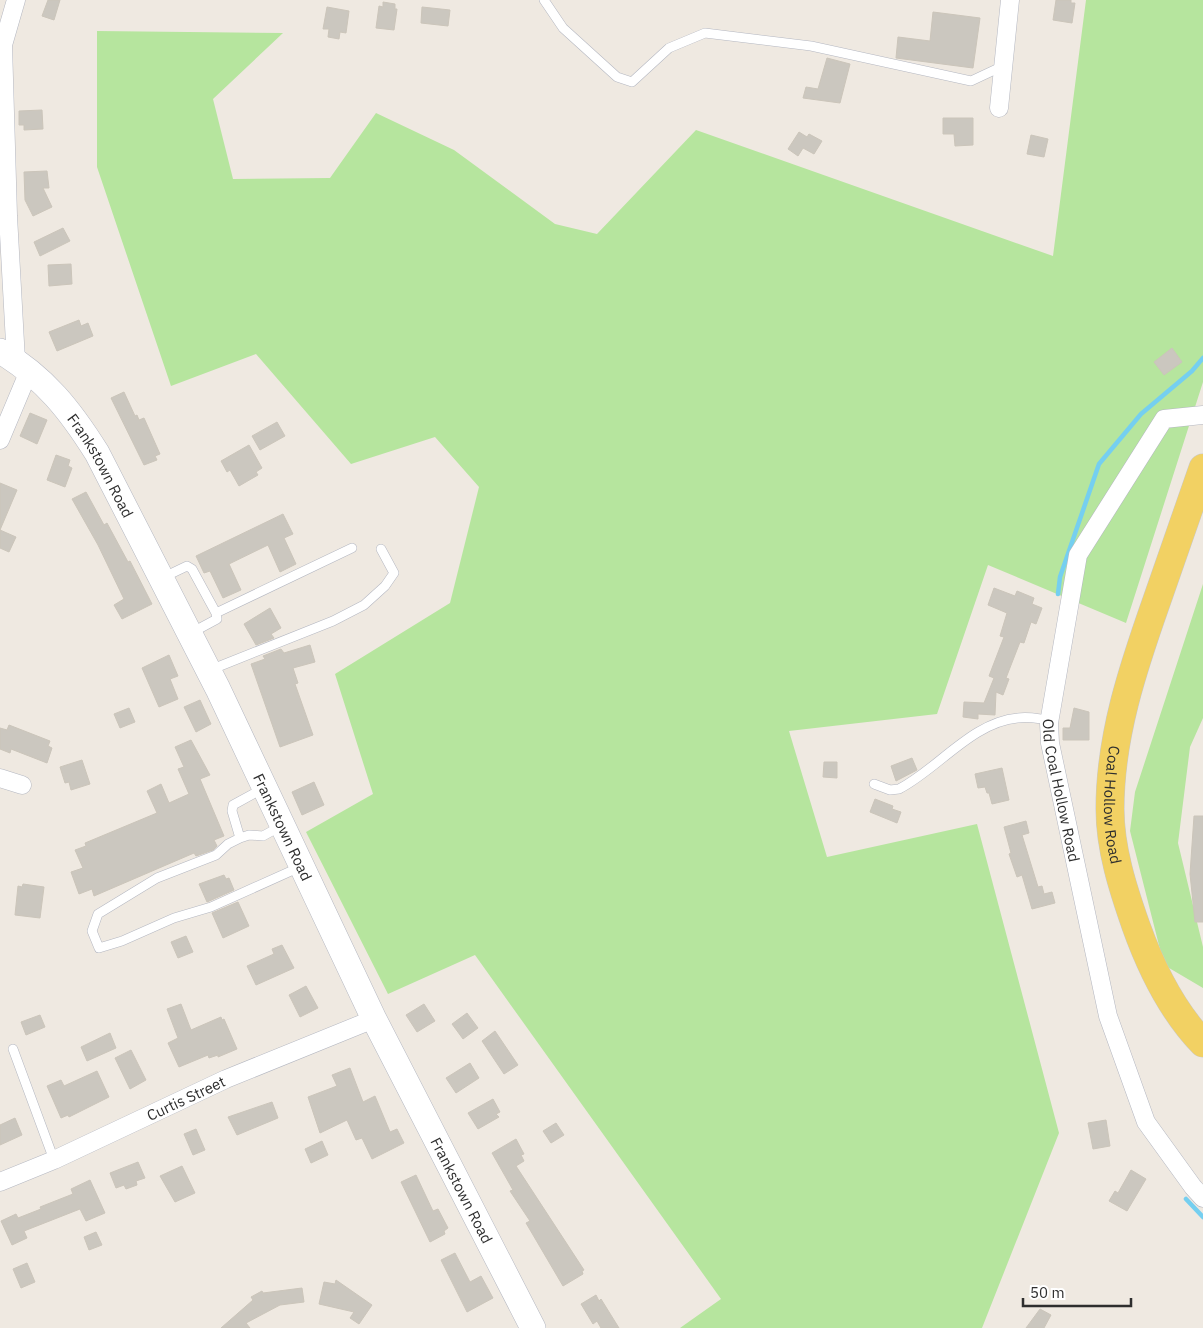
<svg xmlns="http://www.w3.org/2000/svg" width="1203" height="1328" viewBox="0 0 1203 1328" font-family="'IBM Plex Sans',sans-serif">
<rect width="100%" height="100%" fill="#efe9e1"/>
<path fill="#b6e59e" d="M1086,0H1203V382L1126,623L988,565L937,714L789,731L827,857L977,824L1059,1133L982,1328H680L721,1299L475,955L388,994L306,832L373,794L335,674L450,603L479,487L435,437L351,464L256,354L171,386L97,167V31L283,33L213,99L233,179L330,178L376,113L454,150L555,224L597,234L696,130L1053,256Z
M1203,584V718L1190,747L1178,843L1203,947V988L1164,965L1130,831L1135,792Z"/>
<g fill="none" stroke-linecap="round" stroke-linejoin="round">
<path stroke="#75cff0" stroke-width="4.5" d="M1058,594L1060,577L1099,464L1141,414L1192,371L1203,358
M1186,1199L1203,1217"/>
</g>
<path fill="#cbc7bf" stroke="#cbc5ba" d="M48,0H60L54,20L42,16Z
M1056,0H1071V3H1075L1072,23L1053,20Z
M383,2L395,4V9H397L394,30L376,28L379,6L383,7Z
M327,7L349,11L346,33L340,32L339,39L328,37L329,29H323Z
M422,7L450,10L448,26L421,23Z
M933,12L980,18L973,68L896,58L898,37L930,41Z
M827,58L850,64L840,103L803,98L806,87L818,89Z
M42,110L43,129L24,130V125H19V111Z
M943,118H973V145L955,146L954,134H943Z
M799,132L807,137L809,134L822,141L814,154L803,148L798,156L788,149Z
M1031,135L1048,139L1044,157L1027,154Z
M47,171L49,188H43L52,207L33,216L25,200L24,172Z
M63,228L70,241L40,256L34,242Z
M71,264L72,284L49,286L48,265Z
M79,320L81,326L88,323L93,336L57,351L49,332Z
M1172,348L1182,362L1164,375L1154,362Z
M124,392L135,416L137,415L139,420L144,418L160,454L155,456L157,460L144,465L111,398Z
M30,413L47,420L37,444L20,436Z
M277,422L285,436L260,450L252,436Z
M249,445L262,468L256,472L258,475L239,486L230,470L227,472L221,461Z
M56,455L70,460L68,466L72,468L65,487L47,480Z
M0,483L17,490L0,530Z
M86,492L104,525L107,523L128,562L130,561L152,604L122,619L114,605L124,599L98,545L72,499Z
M283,514L293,534L284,538L296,564L280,572L268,545L229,564L241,590L223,598L210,571L204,573L196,556Z
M0,530L16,537L9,552L0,548Z
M994,588L1015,596L1017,591L1034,598L1032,604L1042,608L1036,624L1031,622L1024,643L1020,642L1006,678L1009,679L1003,695L996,692L995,715L978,714V719L963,717L964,702L984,703L994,678L989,676L1004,637L1000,636L1007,613L988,605Z
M270,608L281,628L271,634L274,638L256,645L244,624Z
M310,645L315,662L293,668L298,683L295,684L313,735L280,747L251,664L265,659L263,656L281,649L284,653Z
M169,655L178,676L170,679L178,699L159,707L142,668Z
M200,700L211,724L196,732L184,707Z
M129,708L135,722L120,728L114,714Z
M1074,708L1089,712V740H1063V728H1070Z
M9,725L50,741L48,746L52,748L47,763L11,749L10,753L0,749V728L7,730Z
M191,740L210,775L200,779L224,836L214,840L217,846L213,850L196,856L194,853L94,896L92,889L79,894L71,872L83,868L75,850L86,846L85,843L157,813L147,791L161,784L169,803L189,794L178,769L184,767L175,747Z
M912,758L917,770L896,781L891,766Z
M82,760L90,784L71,790L69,782L65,783L60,767Z
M824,762H837V778L823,777Z
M1002,768L1009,800L992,804L989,793H987L985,787L978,788L975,774Z
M314,782L324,805L302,815L292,792Z
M875,799L893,806L892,809L901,812L897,823L870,812Z
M1194,816H1203V922H1195L1190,874Z
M1026,821L1029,833L1022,835L1038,887L1042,886L1044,894L1052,892L1055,903L1032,909L1022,875L1017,877L1009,854L1011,853L1004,827Z
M224,875L226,879L229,878L234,890L207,902L199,884Z
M23,884L44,887L40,918L15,915L18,886L22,887Z
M238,902L249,926L223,938L212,913Z
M186,936L193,952L178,958L171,942Z
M282,945L294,968L256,985L247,966L274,954L272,949Z
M306,986L318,1008L300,1017L289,995Z
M181,1004L191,1030L221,1017L222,1020L224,1019L237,1049L218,1057V1055L209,1058L208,1055L179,1067L168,1043L178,1038L167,1009Z
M424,1004L435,1021L417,1032L406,1015Z
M467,1013L478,1028L463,1039L452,1024Z
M40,1015L45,1027L26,1035L21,1022Z
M495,1031L518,1065L504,1074L482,1041Z
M110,1033L116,1048L87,1061L81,1047Z
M131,1050L146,1080L130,1089L115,1058Z
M470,1063L479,1078L456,1093L446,1078Z
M350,1068L363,1102L375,1096L390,1132L397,1129L404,1143L372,1159L362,1138L356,1140L347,1120L320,1133L308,1097L337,1086L332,1075Z
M97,1071L109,1097L69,1117L68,1115L61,1118L47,1086L61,1080L64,1086Z
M493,1099L500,1112L496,1114L499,1117L478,1129L468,1113Z
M272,1102L278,1118L237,1135L228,1117Z
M15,1118L22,1135L0,1145V1125Z
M1106,1120L1110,1146L1093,1149L1088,1123Z
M556,1123L564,1135L551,1143L543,1131Z
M196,1129L205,1150L193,1155L184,1134Z
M516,1139L524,1154L521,1155L524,1161L516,1166L584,1270L582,1271L583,1274L563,1286L526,1223L530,1221L510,1191L513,1190L492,1153Z
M322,1141L328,1155L311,1163L305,1149Z
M138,1162L145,1178L136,1181L137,1185L126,1189L124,1185L116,1188L110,1173Z
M182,1166L195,1193L175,1202L160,1176Z
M1131,1170L1146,1179L1127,1211L1109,1201L1115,1191L1118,1193Z
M416,1175L432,1209L433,1211L438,1209L448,1228L444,1231L445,1234L430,1242L401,1182Z
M90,1180L105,1213L86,1221L80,1209L24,1231L27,1238L12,1245L1,1221L16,1214L18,1218L41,1209L40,1207L73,1194L71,1189Z
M96,1232L102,1245L89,1250L84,1237Z
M455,1253L470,1282L481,1276L493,1298L467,1312L441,1260Z
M27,1263L35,1282L21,1288L13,1269Z
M336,1280L372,1305L359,1324L350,1318L354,1312L319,1304L324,1282L335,1284Z
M302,1288L304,1302L280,1305L246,1323L250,1328H221L253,1300L251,1297L262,1291L263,1293Z
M596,1295L599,1301L601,1299L619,1328H601L597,1321L593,1324L581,1304Z
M1040,1309L1051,1315L1044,1328H1026Z"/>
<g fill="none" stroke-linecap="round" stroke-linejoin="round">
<g stroke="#b4b7c1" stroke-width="10">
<path id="lane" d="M544,0L563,28L617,77L632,82L669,48L705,33L811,46L971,81L1003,66
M164,577L187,566L192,569L216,613L217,619L191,633
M216,613L352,548
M210,670L333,621L364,605L385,586L394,573L381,549
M874,784L890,790L899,789C938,769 972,722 1018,718C1028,716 1039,719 1049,720
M264,788L233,805L232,811L240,838L249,835L263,836L281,826
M240,838L228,844L216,855L157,878L98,914L92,931L99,948L122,941L174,918L211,907L300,867
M13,1049L54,1160"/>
</g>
<g stroke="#b4b7c1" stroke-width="19">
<g id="street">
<path d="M999,108L1010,0"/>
<path d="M16,361L8,216L3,45L16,0"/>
<path id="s1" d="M1203,415L1164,419L1078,555L1049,723L1050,743L1108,1016L1146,1122L1193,1187L1203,1198"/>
<path d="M0,440L29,371"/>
<path d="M0,778L22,785"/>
<path id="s2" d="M0,1182L54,1160L226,1079L374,1019"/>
</g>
</g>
<g stroke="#b4b7c1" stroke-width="26">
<g id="secondary">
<path id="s3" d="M0,351C45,378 70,410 97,453L218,689L374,1019L533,1328"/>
</g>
</g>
<g stroke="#c9c9c9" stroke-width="29">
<g id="primary">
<path id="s4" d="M1203,468C1188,512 1172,556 1157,600C1133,668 1110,736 1110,809C1110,849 1123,889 1136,926C1151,968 1172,1011 1203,1043"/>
</g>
</g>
<use href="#lane" stroke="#fff" stroke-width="9"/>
<use href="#street" stroke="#fff" stroke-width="18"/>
<use href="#secondary" stroke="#fff" stroke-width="25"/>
<use href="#primary" stroke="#f2d163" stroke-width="28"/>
</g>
<g text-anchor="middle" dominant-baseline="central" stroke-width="4.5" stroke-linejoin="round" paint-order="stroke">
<g font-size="15" fill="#2e2e2e" stroke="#fff">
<text stroke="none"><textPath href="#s3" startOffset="155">Frankstown Road</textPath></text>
<text stroke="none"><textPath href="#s1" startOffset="439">Old Coal Hollow Road</textPath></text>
<text stroke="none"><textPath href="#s4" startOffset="351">Coal Hollow Road</textPath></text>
<text stroke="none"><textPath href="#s3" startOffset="560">Frankstown Road</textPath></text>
<text stroke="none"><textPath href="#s2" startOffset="204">Curtis Street</textPath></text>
<text stroke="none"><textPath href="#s3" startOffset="965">Frankstown Road</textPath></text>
</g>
</g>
<path d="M1023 1298v8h108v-8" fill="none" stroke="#2e2e2e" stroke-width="2.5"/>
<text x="1030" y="1298" font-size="15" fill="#2e2e2e" stroke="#ffffff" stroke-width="4" paint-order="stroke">50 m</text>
</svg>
